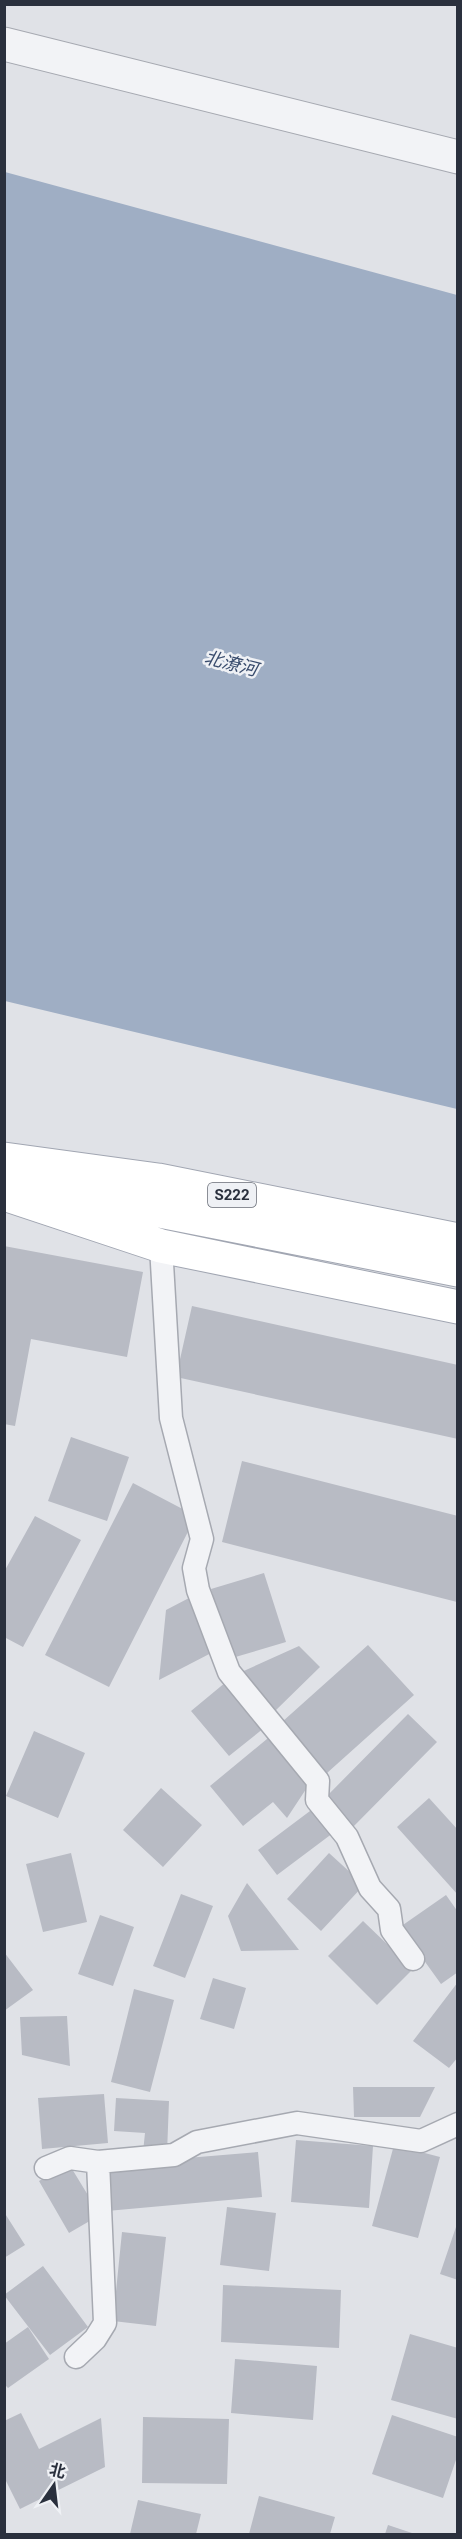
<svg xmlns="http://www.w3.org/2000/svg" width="462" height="2539" viewBox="0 0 462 2539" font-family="Roboto,'Noto Sans SC',sans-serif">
<rect width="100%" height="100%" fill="#e0e2e7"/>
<path fill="#9faec4" d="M5,172L457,295V1109L5,1001Z"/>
<path fill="#b8bbc4" d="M4,1246L143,1272L127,1357L31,1339L15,1426L4,1424Z
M192,1306L458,1365V1439L176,1377Z
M71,1437L129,1457L107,1521L48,1501Z
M242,1461L458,1516L457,1602L222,1542Z
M133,1483L196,1516L109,1687L45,1655Z
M35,1516L81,1540L23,1647L4,1637V1572Z
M264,1573L286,1642L232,1658L211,1589Z
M189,1598L217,1650L159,1680L166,1610Z
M368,1645L414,1695L327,1773L282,1722Z
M299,1646L320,1667L274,1712L237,1674Z
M226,1682L264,1728L229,1756L191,1711Z
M408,1714L437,1742L353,1827L324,1799Z
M34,1731L85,1753L58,1818L6,1796Z
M273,1734L312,1780L287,1818L273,1802L243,1826L210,1786Z
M161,1788L202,1825L163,1867L123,1830Z
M429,1798L458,1830V1895L397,1827Z
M314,1808L333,1833L277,1875L258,1850Z
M71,1853L87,1922L43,1932L26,1864Z
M329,1853L364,1885L321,1931L287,1899Z
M247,1883L299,1950L241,1951L228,1916Z
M181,1894L213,1906L185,1978L153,1966Z
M446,1895L458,1912V1972L441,1984L400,1927Z
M100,1915L134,1927L113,1986L78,1974Z
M363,1921L413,1969L377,2005L328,1956Z
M4,1952L33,1990L4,2011Z
M213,1978L246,1988L234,2029L200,2019Z
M458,1982V2057L449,2068L413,2041Z
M134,1989L174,2000L150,2092L111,2082Z
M67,2016L70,2066L22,2055L20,2017Z
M353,2087H435L420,2117H354Z
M104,2094L108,2143L42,2149L38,2098Z
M116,2098L169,2101L167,2153L143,2152L145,2133L114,2131Z
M296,2140L373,2146L369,2208L291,2202Z
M394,2145L440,2157L418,2238L372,2226Z
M258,2152L262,2197L107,2211L103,2165Z
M69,2164L100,2215L69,2233L39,2181Z
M227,2207L276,2213L269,2271L220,2265Z
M4,2212L25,2245L4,2258Z
M457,2224H458V2280L440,2274Z
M122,2232L166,2237L156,2326L113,2321Z
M43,2266L88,2327L50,2355L4,2295Z
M223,2285L341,2290L339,2348L221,2342Z
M28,2327L49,2359L8,2388L4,2384V2344Z
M410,2334L458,2348V2419L391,2400Z
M235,2359L317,2366L313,2420L231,2413Z
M21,2413L39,2449L101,2418L105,2467L20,2509L4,2477V2421Z
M392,2415L458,2437V2454L443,2498L372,2474Z
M143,2417L229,2419L227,2484L142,2483Z
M259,2496L335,2517L330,2534H249Z
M138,2500L201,2514L196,2534H130Z
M388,2525L415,2534H385Z"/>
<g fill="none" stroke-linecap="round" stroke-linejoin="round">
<g stroke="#a6a9b1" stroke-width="25">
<path id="service" d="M161,1246L171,1418L202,1539L194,1568L198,1590L229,1672L318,1781L317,1800L347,1837L370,1888L389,1909L392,1930L413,1959
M46,2168L70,2158L98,2162L174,2155L197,2142L297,2123L421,2141L458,2124
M76,2357L95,2339L105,2323L98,2162"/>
</g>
<g stroke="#a6a9b1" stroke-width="35">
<path id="tertiary" d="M4,44L458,157"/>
</g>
<g stroke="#a1a6b2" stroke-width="35">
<path id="primary" d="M4,1159L158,1180L458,1240
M19,1179L160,1211L458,1270
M4,1194L161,1246L458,1307"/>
</g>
<use href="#service" stroke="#f2f3f6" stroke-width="22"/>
<use href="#tertiary" stroke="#f2f3f6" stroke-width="33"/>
<use href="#primary" stroke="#fff" stroke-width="33"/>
</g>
<g text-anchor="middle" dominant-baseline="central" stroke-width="5" stroke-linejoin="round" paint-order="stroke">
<rect fill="#eff1f5" stroke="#656a74" stroke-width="1.5" x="208" y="1183" width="48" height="24" rx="4.5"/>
<g font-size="15" font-weight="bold" fill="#2a303d">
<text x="232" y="1195">S222</text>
</g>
<g font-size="18" font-style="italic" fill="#394c6d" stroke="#eff1f5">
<text transform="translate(231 663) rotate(14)">北潦河</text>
</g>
</g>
<rect width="462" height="2539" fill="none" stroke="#2a303d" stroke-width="12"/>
<g transform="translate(54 2485) rotate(14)" stroke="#eff1f5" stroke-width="4.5" paint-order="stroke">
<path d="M0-4.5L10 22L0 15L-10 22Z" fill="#2a303d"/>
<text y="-9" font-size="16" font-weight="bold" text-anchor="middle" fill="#2a303d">北</text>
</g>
</svg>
